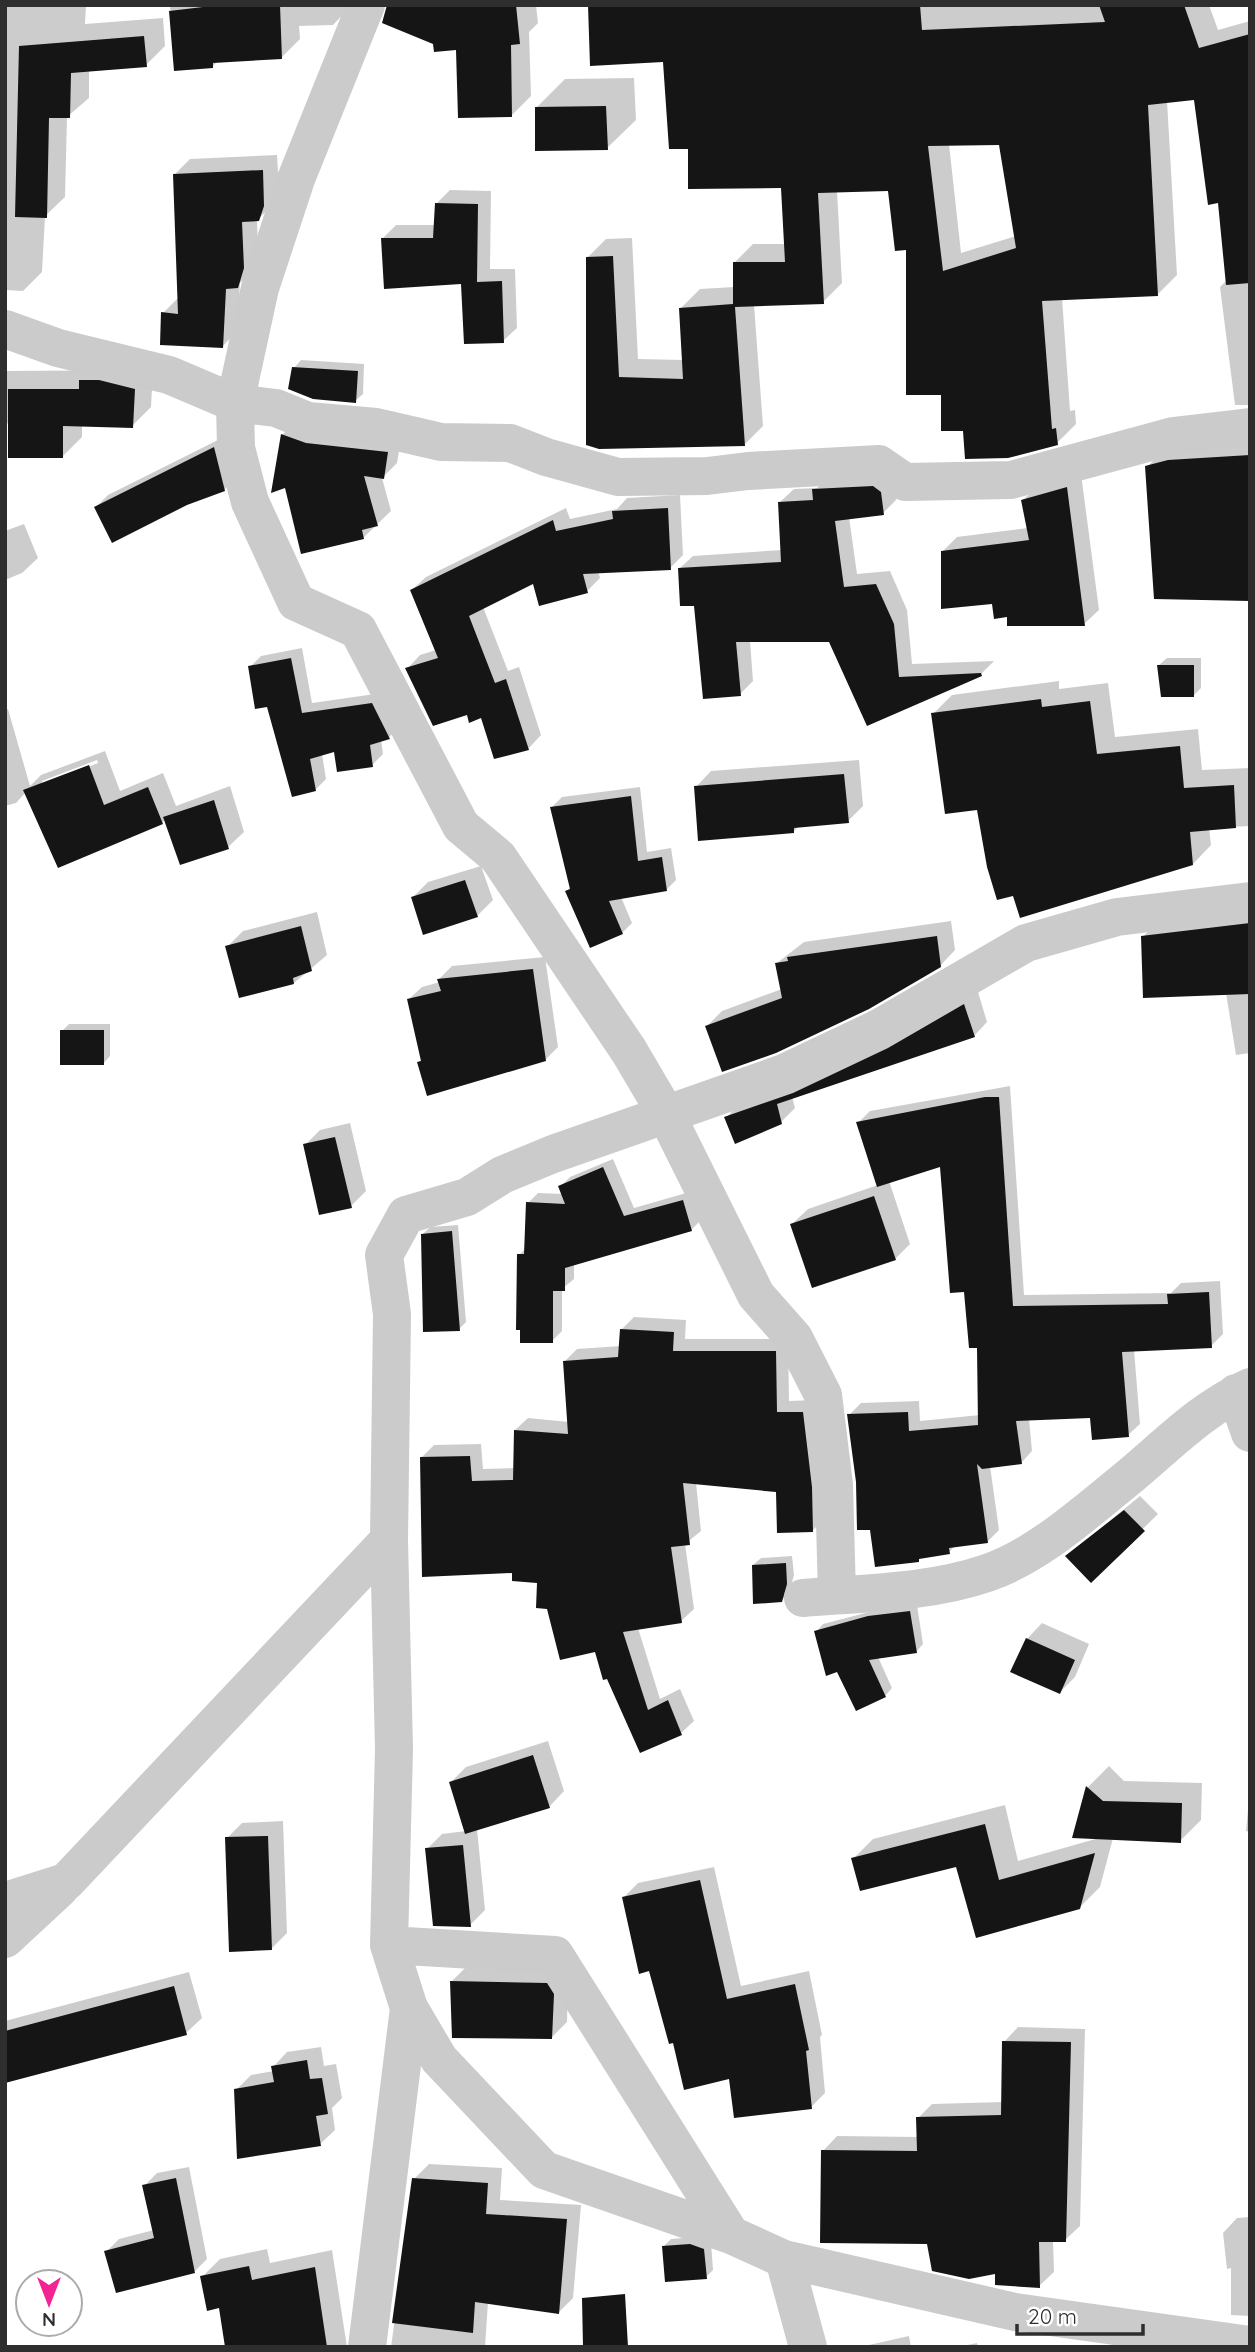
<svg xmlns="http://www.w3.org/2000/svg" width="1255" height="2352" viewBox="0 0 1255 2352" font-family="Quicksand,sans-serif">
<rect width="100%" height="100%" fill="#fff"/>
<path fill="#0003" fill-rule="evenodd" d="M5,5H86L85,24L163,18L165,46L146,65L89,70V98L67,117L65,197L45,216L42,272L23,291L5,290Z
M170,5H352L333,25L299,26L300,39L281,58L218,61L212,67L175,69Z
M388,5H536L538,23L529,32L531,96L512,115L458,48L435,43Z
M591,5H1209L1218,30L1250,21V405H1235L1220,287L1228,279L1220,201L1195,98L1167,101L1177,275L1158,294L1062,298L1070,411L1075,410L1076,424L1057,443L964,429L942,393L908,248L890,190L837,191L842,283L823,302L754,305L763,426L744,445L599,447L587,258L606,239L632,238L638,359L684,360L681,308L700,289L734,287V263L753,244H786L783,186L690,147L665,60ZM949,144H1000L1016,236L961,253Z
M634,78L636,120L607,148L536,108L565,79Z
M277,155L279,189L274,204L257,220L258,251L252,271L240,283L237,331L222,347L163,313L178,298L175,174L190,159Z
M450,190L491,191L490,269H515L517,328L503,341L463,282L383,238L396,225H436V204Z
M301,360L364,364L363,394L355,401L294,368Z
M153,370L151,407L132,426L82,425V437L63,456L5,422V371Z
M296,421L401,439L397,463L382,478L391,511L363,538L286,486L273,491L283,434Z
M226,436L236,478L224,490L96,507L108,495Z
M1250,438V579L1147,467L1166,448Z
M1081,474L1099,610L1084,624L1009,615L942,552L957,537L1028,528L1023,500L1038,486Z
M828,477L894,479L896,500L883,513L849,517L857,574L890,571L907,610L912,664L994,661L981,674L867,724L830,641H750L753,681L740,694L679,569L693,556L782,550L780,502L794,489L817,488Z
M680,495L683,555L670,568L598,571L600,578L587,591L534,581L483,607L508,671L519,667L541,735L528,749L482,716L468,713L407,669L420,655L436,650L412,590L426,577L566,508L570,519L617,509L627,498Z
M24,524L38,558L22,573L5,580V531Z
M302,648L312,703L382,693L400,727L389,737L381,740L383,754L372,765L336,750L322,754L326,779L315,790L250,667L261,656Z
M1167,658H1201V688L1194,695L1159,665Z
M1059,681V689L1108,683L1115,737L1198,729L1202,770L1250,768V826L1209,828L1211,845L1193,864L1014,893L979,808L933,714L952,695Z
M8,709L30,786L41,775L105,751L120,791L163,773L176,806L230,786L244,832L228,847L166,818L162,823L26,792L16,803L5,806V710ZM97,760L98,763L42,785V781Z
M859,760L863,806L848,821L799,826L794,831L696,787L711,771Z
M640,787L647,852L671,848L676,880L666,890L621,897L632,923L622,933L567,891L571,887L552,807L562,797Z
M481,866L493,900L477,916L413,897L428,882Z
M317,912L327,955L294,983L227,947L243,931Z
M1250,913V1053L1236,1055L1226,993L1143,937L1155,924Z
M951,921L955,950L940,966L707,1026L722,1011L782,989L777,963L804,942Z
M545,957L558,1047L545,1060L419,1062L423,1059L409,999L422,987L440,982L439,979L452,966Z
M978,992L987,1022L974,1036L792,1097L795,1108L781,1122L726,1118L739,1104Z
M69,1024H110V1056L103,1064L62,1031Z
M1010,1086L1024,1295L1171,1293L1181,1283L1220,1281L1223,1334L1211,1346L1134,1350L1140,1424L1128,1435L1091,1416L1029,1419L1032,1451L1021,1463L990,1466L999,1530L987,1542L955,1546L949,1552L922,1557L918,1560L872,1528L857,1482L849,1415L861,1403L919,1401L920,1421L980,1415L979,1346L942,1165L889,1181L910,1244L895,1259L792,1224L808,1209L878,1185L858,1123L870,1111Z
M350,1123L366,1191L351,1206L305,1145L320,1130Z
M613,1159L634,1208L693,1191L701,1220L691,1230L574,1263V1279L562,1289V1331L552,1341L519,1255L526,1248L528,1203L538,1193L563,1194L560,1187L570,1177Z
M458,1225L466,1322L459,1329L423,1234L430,1227Z
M634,1317L686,1320L685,1339H788L789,1401L815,1400L825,1518L813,1530L778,1491L696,1483L701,1531L685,1544L694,1609L681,1621L638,1628L660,1699L680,1689L694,1721L681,1733L641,1751L596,1650L548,1607L539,1581L514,1572L422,1457L434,1445L481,1444L483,1469L515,1468V1430L528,1418L569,1422L564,1362L577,1349L621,1346V1330Z
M1140,1496L1158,1514L1091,1580L1067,1556Z
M792,1556L794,1575L789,1593L781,1600L753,1565L761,1558Z
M917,1605L923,1644L916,1652L878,1657L892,1688L885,1696L838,1670L816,1632L823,1624L877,1610Z
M1042,1623L1089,1644L1075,1677L1060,1692L1027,1639Z
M548,1741L564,1791L549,1807L477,1829L485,1910L470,1925L427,1849L442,1834L466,1831L451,1782L466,1767Z
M1109,1766L1124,1781L1202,1783L1201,1820L1180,1841L1113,1838L1100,1887L1079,1908L977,1936L957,1865L853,1859L873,1839L1005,1805L1018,1861L1099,1838L1075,1837L1088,1787Z
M1250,1788V1832L1246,1831Z
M283,1821L287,1933L271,1949L227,1838L242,1823Z
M714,1867L741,1986L809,1971L822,2035L820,2037L825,2093L811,2107L731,2077L674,2041L624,1897L638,1883Z
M467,1966L562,1968L568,1978L567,2022L552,2037L452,1981Z
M189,1972L202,2018L186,2033L5,2083V2021Z
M1018,2027L1085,2029L1080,2226L1065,2240H1053L1054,2272L1039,2286L997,2272L929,2242L823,2151L837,2136L919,2137L918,2118L932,2104L1003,2102L1004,2042Z
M321,2047L324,2066L336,2064L342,2098L332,2108L335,2130L320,2144L236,2090L251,2075L274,2071L273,2067L287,2052Z
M429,2164L502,2168L500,2200L581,2205L573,2298L559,2312L488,2302L485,2347H391L414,2179Z
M189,2167L207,2259L195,2271L106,2252L119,2239L154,2230L144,2186L157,2173Z
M1250,2217V2316L1231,2315V2268L1227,2269L1223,2233L1237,2218Z
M698,2237L711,2242L713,2270L706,2277L664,2246L671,2239Z
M267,2249L270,2263L332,2250L347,2347H227L221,2306L202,2277L220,2259Z
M909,2336L911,2347H860Z
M977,2343L978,2347H958Z"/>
<path fill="#151515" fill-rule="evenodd" d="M220,5H280L282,59L213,63V68L174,71L169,11Z
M387,5H516L520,44L511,45L512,117L458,118L456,50L434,52L433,44L382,23Z
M588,5H920L922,30L1105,22L1099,5H1184L1199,48L1250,34V283L1226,285L1218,203L1208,205L1194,100L1148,105L1158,296L1042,301L1052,429L1056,428L1058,445L1008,458L965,459L963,431H941V395H906V250L895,251L888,191L818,193L824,304L735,307L745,446L599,449L586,445V257L613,256L619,377L683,379L679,308L733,304V262H785L781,188L688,189V149H669L663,62L590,66ZM999,145L1016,248L943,271L928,146Z
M144,36L147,67L71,73L70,118H49L47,218L15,217L19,46Z
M606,106L608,150L535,151V107Z
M263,170L264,206L259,221L242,222L244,268L238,288L226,289L223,348L160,345L161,312L178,314L173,174Z
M435,203L478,204L477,282L502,281L504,343L464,344L461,284L384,289L381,238H433Z
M292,367L358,371L356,403L313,399L288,389Z
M79,380H99L135,389L133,428L63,426V458H8V389H79Z
M281,434L306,443L388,452L384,479L364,476L378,526L362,530L364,539L301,554L285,488L271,493Z
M214,447L225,491L187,505L112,543L94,507Z
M1250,455V601L1154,599L1145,466L1168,460Z
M873,486L881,492L884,515L835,521L844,587L876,584L894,624L899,677L981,673L982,676L867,726L829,642H736L741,696L703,699L694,606H680L678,568L781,562L778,502L813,500L812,489Z
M1067,487L1085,626H1007V617L994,619L992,604L941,609V551L1029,540L1021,500Z
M668,508L671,570L583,574L588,593L539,606L533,584L469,616L495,683L506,679L529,750L494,759L481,718L469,723L467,715L433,726L405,668L438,658L410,590L553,520L556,531L613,519L612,511Z
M291,658L302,713L372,703L390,739L370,745L373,767L337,772L334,752L310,759L316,791L292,797L267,707L255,709L248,666Z
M1157,665H1194V697H1161Z
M1041,699L1042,707L1090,701L1097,754L1180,746L1184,788L1234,785L1236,828L1190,832L1193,865L1020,918L1013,896L997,900L987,867L977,810L945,814L931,713Z
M89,765L104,805L148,787L163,824L58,868L23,790Z
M844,774L849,823L794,828V833L698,841L694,786Z
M631,796L638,861L662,857L667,891L609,901L623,934L590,948L565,891L570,889L550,807Z
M214,800L229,849L180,865L163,817Z
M465,880L478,917L423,935L411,897Z
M1250,923V994L1143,998L1141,936Z
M301,926L312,971L293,978L294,984L239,998L225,946Z
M937,936L941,967L869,1009L776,1053L722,1072L705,1026L782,998L775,963L788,961L787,957Z
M533,969L546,1061L427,1096L417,1062L421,1061L407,999L441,991L437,979Z
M964,1004L975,1037L777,1104L782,1124L735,1144L724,1117L793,1093L888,1048Z
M60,1030H104V1065H60Z
M985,1097H999L1013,1306L1168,1304L1167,1294L1209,1292L1212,1348L1122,1352L1129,1437L1092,1440L1090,1418L1016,1421L1022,1464L982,1469L977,1464L988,1543L949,1548L950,1554L919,1559V1562L875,1567L870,1530H857L856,1482L847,1414L908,1412L909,1431L978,1425L977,1348H969L964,1292L950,1293L940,1167L877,1187L856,1122Z
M335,1137L352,1208L319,1215L303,1144Z
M603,1167L624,1216L683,1200L692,1231L565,1268V1291H553V1343H520V1330H516L517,1254H524L526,1202L565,1204L558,1186Z
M874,1196L896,1260L812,1288L790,1224Z
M452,1231L460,1331L423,1332L421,1234Z
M620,1329L674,1332L673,1351H776L777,1412H803L812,1487L813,1532L777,1533L776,1492L683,1483L690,1545L671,1547L682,1623L623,1632L648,1710L668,1700L682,1735L640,1753L607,1679L603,1680L595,1652L560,1660L547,1609L536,1608L537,1583L512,1581V1573L422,1577L420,1457L470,1456L472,1481L513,1480L514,1430L568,1434L563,1361L618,1357Z
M1124,1510L1145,1531L1091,1583L1065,1556Z
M786,1563L787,1584L782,1602L753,1604L752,1565Z
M910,1611L917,1653L869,1660L886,1697L856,1711L837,1672L826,1676L814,1631L868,1616Z
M1026,1638L1075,1660L1060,1694L1010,1672Z
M533,1755L550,1808L465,1834L449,1782Z
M1086,1786L1103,1801L1182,1803L1181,1843L1072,1838Z
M985,1824L999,1880L1095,1853L1080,1909L976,1938L956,1867L860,1891L851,1858Z
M268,1836L272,1950L229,1952L225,1837Z
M463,1845L471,1927L433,1926L425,1848Z
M700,1880L727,1999L795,1984L809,2050L806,2051L812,2109L734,2118L729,2079L684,2090L673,2043L669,2044L649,1971L639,1974L622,1897Z
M450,1981L547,1983L554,1994L552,2039L452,2038Z
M174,1986L187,2035L5,2083V2031Z
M1002,2041L1071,2042L1066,2242H1039L1040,2288L995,2285V2274L969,2279L932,2271L927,2244L820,2243L821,2150L917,2151L916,2117L1001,2115Z
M307,2060L310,2079L322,2078L328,2114L316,2116L321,2146L237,2159L234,2089L274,2082L271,2066Z
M176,2178L195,2273L116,2293L104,2251L154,2238L142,2185Z
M412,2178L488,2183L486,2214L567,2219L559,2314L475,2302L473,2333L392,2323Z
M690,2244L704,2249L707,2279L665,2282L662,2246Z
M249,2266L252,2280L315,2267L327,2347H225L219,2308L207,2311L200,2276Z
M625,2294L628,2347H583L582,2298Z"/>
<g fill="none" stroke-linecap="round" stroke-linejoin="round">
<path stroke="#cbcbcb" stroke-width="38" d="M366,5L296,179L260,288L235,403L236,448L250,502L296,602L358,630L461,826L498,857L629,1051L666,1114L756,1295L794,1338L823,1395L834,1485L837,1595
M5,329L58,348L169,375L235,403L276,408L308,421L376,427L441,442L510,443L546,457L618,477L707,476L748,471L879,464L905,482L1011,480L1173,436L1250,427
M1236,1393L1250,1433
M803,1598C863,1593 929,1593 987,1573C1037,1556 1082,1515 1123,1482C1165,1448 1199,1410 1250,1387
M5,1901L66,1882L389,1540
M5,1939L60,1888
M389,1945L555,1955L731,2235
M409,2008L439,2059L544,2170L731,2235L784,2259L1015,2312L1250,2345
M784,2259L808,2347
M367,2347L409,2008L389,1945L394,1749L389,1540L392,1314L384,1255L406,1215L467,1197L502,1175L553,1154L784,1073L879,1028L1026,943L1117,917L1250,901"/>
</g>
<rect width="1255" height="2352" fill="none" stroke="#2e2e2e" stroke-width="14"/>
<g transform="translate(49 2303) rotate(180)"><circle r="33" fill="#ffffff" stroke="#ababab" stroke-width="2"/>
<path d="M0-5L12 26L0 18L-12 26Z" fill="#f32393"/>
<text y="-10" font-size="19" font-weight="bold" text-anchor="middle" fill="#2e2e2e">N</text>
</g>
<path d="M1017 2324v10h126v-10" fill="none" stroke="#2e2e2e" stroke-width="3.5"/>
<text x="1028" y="2324" font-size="21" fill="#2e2e2e" stroke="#ffffff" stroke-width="5" paint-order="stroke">20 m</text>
</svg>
